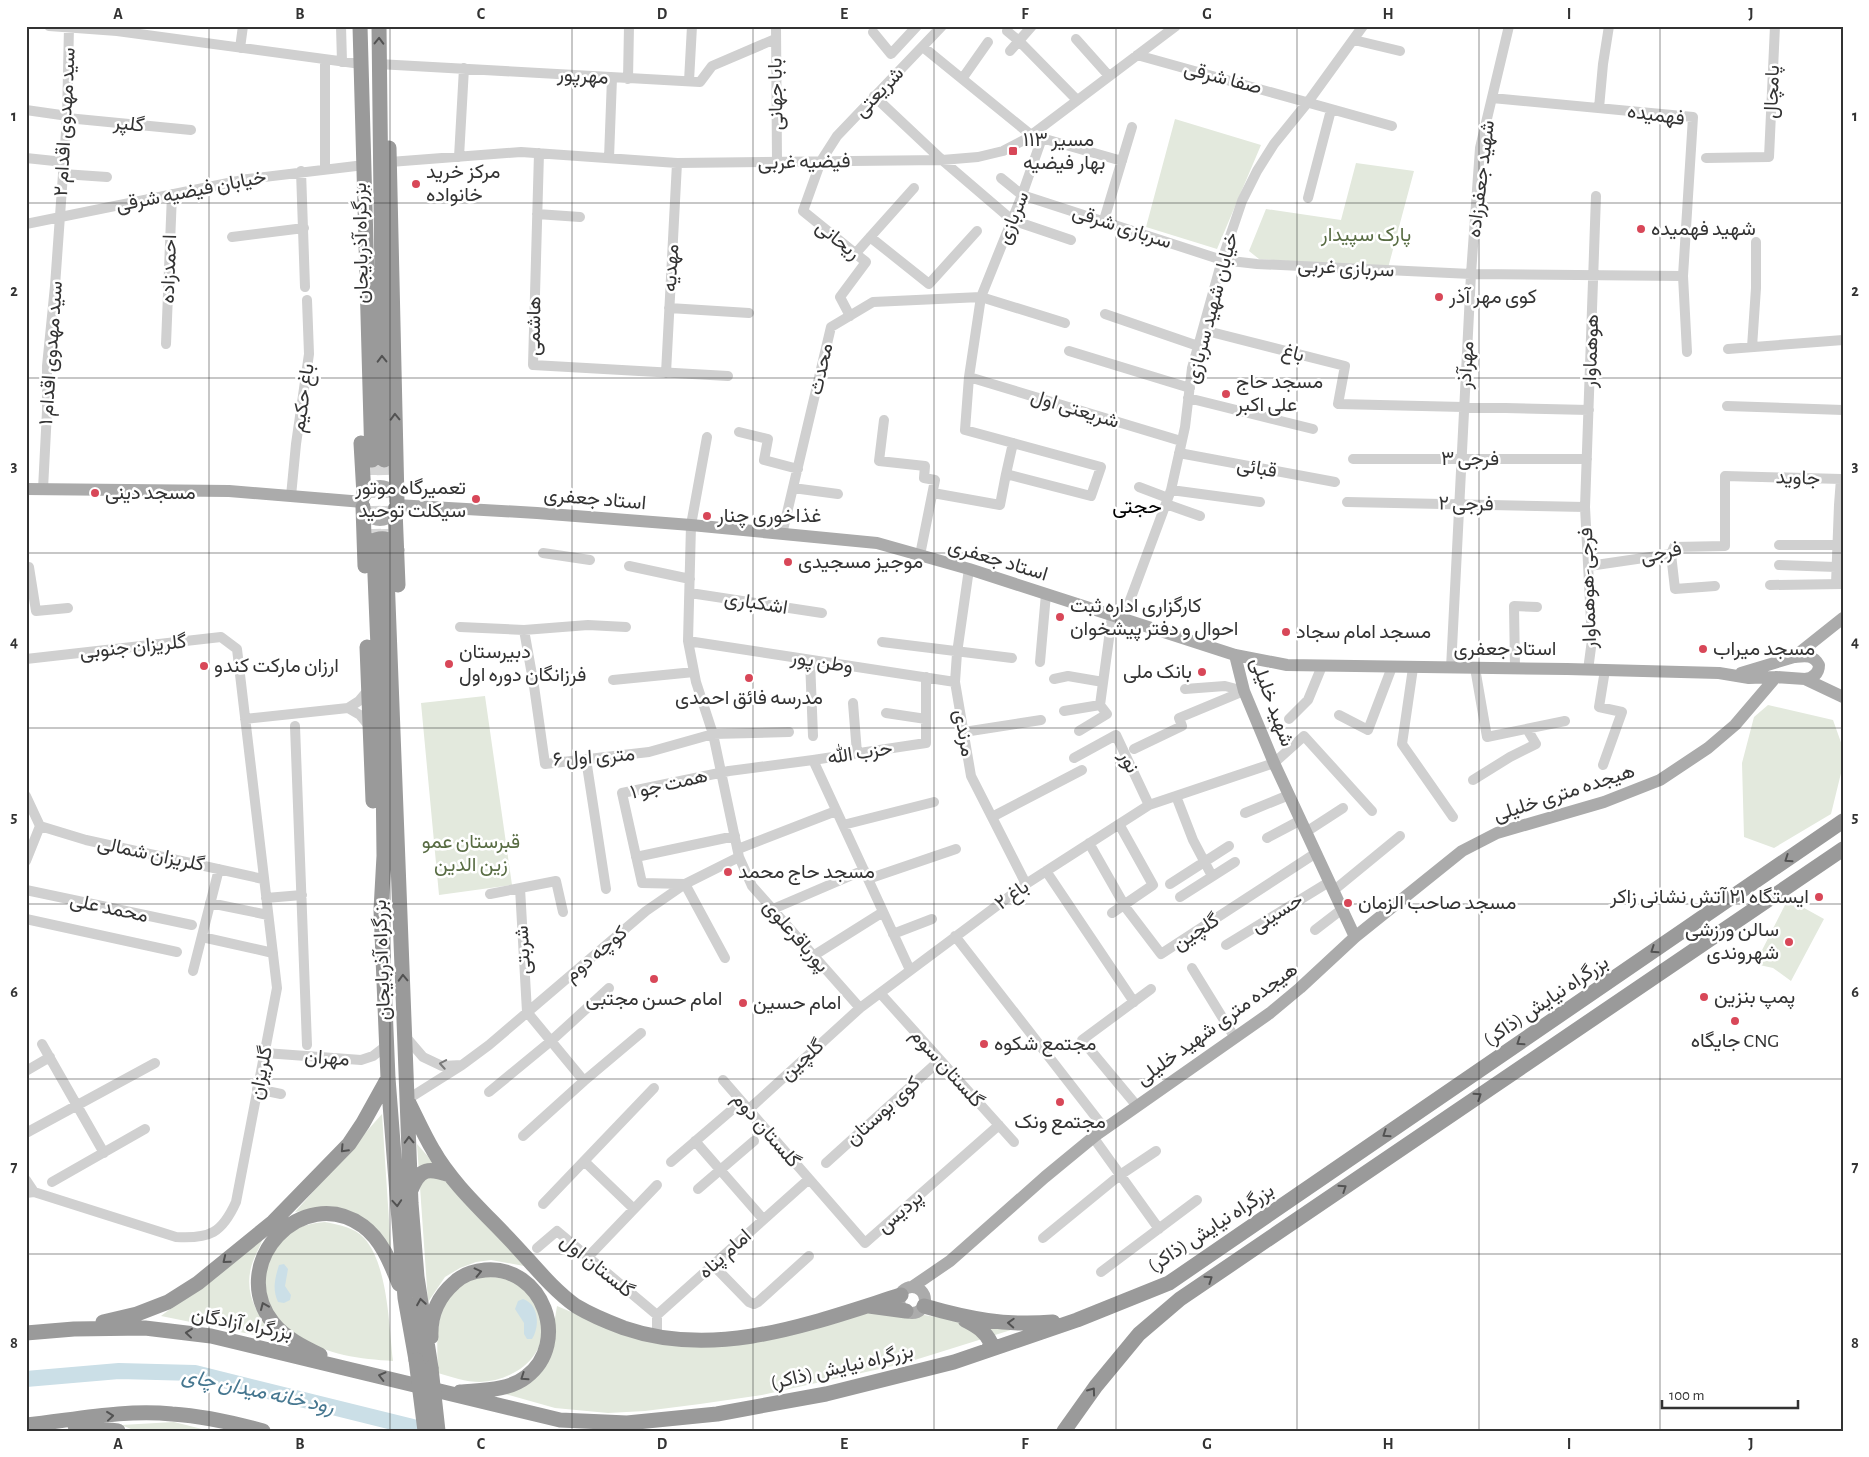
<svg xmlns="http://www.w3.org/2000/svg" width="1869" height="1457" viewBox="0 0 1869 1457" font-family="'Alegreya Sans',Vazirmatn,sans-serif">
<rect width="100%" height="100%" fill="#fff"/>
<path fill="#e3e9dd" d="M1175,119L1261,145L1217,249L1146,227Z
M1356,163L1414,171L1388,268L1259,259L1249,251L1266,209L1341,220Z
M485,696L512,885L439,895L421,703Z
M1768,705L1833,720L1843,748V765L1831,814L1774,848L1744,837L1742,763L1754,717Z
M1788,899L1824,919L1791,981L1773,968L1755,964Z
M382,1114L391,1251C383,1242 375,1230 366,1221C347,1203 318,1208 295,1212Z
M417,1144L524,1266L491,1260L476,1262L460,1268L445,1277L428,1302Z
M325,1222C339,1225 354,1227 364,1238C388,1264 389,1327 393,1361C361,1359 326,1355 298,1336C288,1330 269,1310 266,1298C261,1274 270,1244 292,1231C303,1225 313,1223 325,1222Z
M263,1238C260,1247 255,1255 252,1264C242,1296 260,1322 284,1341L161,1316Z
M481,1277C492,1277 502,1277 512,1281C523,1285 533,1298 537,1309C539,1315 543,1324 543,1331C540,1363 509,1381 480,1382C466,1382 451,1377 438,1373C437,1343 433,1297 466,1282C471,1280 476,1279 481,1277Z
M557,1306L631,1337L686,1346L868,1311H901L1011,1330L902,1364L762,1395L700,1404L645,1411L608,1413L555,1408L505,1394L551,1343Z
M174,1422L210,1431H136L121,1425Z"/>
<path fill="#cbdfe7" d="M284,1264L288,1269L285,1286L291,1295L290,1300L284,1303L278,1302C272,1289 275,1278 279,1265Z
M523,1299C539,1304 540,1327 532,1339H527L524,1334V1323L515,1309L518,1301Z"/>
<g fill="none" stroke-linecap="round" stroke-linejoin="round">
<path stroke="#cbdfe7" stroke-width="16" d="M26,1379L119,1371L195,1373L429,1431"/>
<path stroke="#d6d6d6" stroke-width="15" stroke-dasharray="15 8" stroke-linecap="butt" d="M372,460L374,551
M384,460L386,549"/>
<path stroke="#d0d0d0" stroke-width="10" d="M49,26L117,31L361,64
M341,26L342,62
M776,26L777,162
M1007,31L1019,41L1077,100
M873,32L891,54L917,26
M1076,39L1109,76
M1354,40L1400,51
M923,47L1031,135L1122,161
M240,48L243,26
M1010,51L1032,26
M1137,55L1392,126
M378,64L700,82L712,66L775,39
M628,79L629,26
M962,79L988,42
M689,81L692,26
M874,96L942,160L1012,220L1071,240
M1492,98L1693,117L1683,276L1687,352
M1599,108L1603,64L1609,26
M26,110L61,115
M67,118L191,130
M539,153L533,365L728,376
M459,157L464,68
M26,158L64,162
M609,158L612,78
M1706,158L1769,157L1775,26
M390,162L521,152L677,163L942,160L978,157L1003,151L1026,139L1176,26
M325,169V60
M301,171L305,287
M63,174L107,177
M1001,178L1022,195L1222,260L1257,264L1471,274L1480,148L1509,26
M1308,198L1331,110
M537,214L580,217
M1104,220L1132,127
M26,224L248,179L356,166
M232,237L304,228
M870,237L929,284L977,231
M855,254L914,188
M669,308L749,313
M1105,314L1198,346
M850,316L840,297L866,262L803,211L821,161L837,136L942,26
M1203,330L1345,366L1338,404L1589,410
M166,344L172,194
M1752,347L1756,288V242
M1728,349L1843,340
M1069,351L1190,388
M666,373L677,163
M969,377L1181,441
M1188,398L1313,429
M1727,406L1843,410
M884,420L879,461L925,466L924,478L935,480L920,555
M739,432L768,439L764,460L798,469
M707,437L691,525L688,641L696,682L713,734L739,857L752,886L860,1008
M1179,453L1335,482
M1353,459H1587
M1006,474L1013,443
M1139,487L1168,498
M793,488L838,494
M43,489L47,411V366L55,286L67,118L69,27
M1171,490L1260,502
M933,493L1000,505L1006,474L1091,496L1101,467L965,430L969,377L981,297L1022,195L1042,138
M291,496L296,444L309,354L307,300
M1347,502L1585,507
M1166,504L1200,516
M782,534L831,327L873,302L981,297L1065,323
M1779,545H1837
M543,553L590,560
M1671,554L1675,589L1715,586
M1779,565L1836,567
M629,566L690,579
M1589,566L1671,554L1674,547L1725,546V476L1841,479L1839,505H1843
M26,568L29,567L36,611L68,608
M969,569L957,653L955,682L971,776L1026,884
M1836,584L1839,505
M1770,585L1842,584
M690,593L822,613
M1123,619L1171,490L1185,427L1192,368L1222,260L1242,201L1257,171L1274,144L1308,102L1363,26
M460,627L524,630L588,625L626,627
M524,630L534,686L545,764L649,752L713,734L789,732
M688,641L955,682
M882,642L1012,658
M26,659L221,637L237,649L277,988L236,1202C222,1233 210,1239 176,1237L34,1192L26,1193
M810,660L813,736
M1040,662L1046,594
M1413,668L1402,744L1453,817
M1451,668L1471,274L1683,276
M1475,668L1487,737L1565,721
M1515,668L1514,606L1537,607
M1588,670L1592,640L1585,507L1596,196
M1054,679L1068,676L1103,682
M613,680L694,672
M369,689L359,701L348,708L360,715L370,727
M1185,689L1225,686L1244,691
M853,703L857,753
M1064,711L1100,705L1112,616
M886,713L926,719
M1339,715L1368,730L1392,667
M245,719L348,708
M1289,719L1308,700L1322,666
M295,726L307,1045
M1079,731L1107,714L1100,705
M964,732L1041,720
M1134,749L1182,726L1179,718L1244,691
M1074,758L1116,735L1149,805
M586,759L606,889
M813,760L910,970
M1603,765L1622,712L1599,707L1605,670
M1473,780L1510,757L1536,744L1527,729
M26,796L40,826
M1176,796L1193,840L1212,876
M1245,813L1289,795
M992,817L1082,770
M843,825L934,802
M40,826L86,840L263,879
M1306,832L1343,808
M1267,838L1301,820
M1089,843L1126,908L1161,954L1316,853
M738,849L836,811
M636,857L735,836
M26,861L40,826
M1046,871L1134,1002
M868,879L956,849
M1170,884L1229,846
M520,888L527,1012L584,1081
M26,890L192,925
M1333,891L1400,836
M490,894L556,881L563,912
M1180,897L1235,862
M266,898L302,895
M210,903L268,915
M773,909L864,870
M1112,913L1153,885L1119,824
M26,919L177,952
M1315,930L1341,910
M893,934L932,919
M955,936L1105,1129
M202,937L273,953
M1226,945L1329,882
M813,956L883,912
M725,958L685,884L642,883L622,793L729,771L813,760L926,743V677
M1192,968L1235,1038
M193,971L219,869
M880,993L1014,1142
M405,1036L423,1057L442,1066L462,1065L408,1099
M42,1044L104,1153
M265,1053L361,1060L373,1056L386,1046
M462,1065L489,1045L646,911L685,884L739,857
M26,1071L50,1057
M723,1080L865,1243L999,1125
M257,1089L281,1094
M489,1092L551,1041L609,988
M1137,1106L1082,1040L1151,989
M748,1110L860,1008L1026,884L1149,805L1274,763L1304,736L1372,811
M26,1133L155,1063
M523,1136L584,1081L641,1033
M1093,1137L1159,1229
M695,1141L763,1219
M584,1161L634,1209
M671,1162L741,1102
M826,1163L940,1060
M26,1180L34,1192
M52,1182L145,1129
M698,1189L754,1141
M543,1204L654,1088
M1043,1238L1120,1175L1156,1151
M537,1248L557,1231L657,1315
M588,1257L657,1185
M713,1265L749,1302L754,1304L758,1302L809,1256
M1101,1272L1197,1200
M657,1336V1315L809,1179"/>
<path stroke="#ababab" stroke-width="12" d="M363 503a17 17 0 1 1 34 0a17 17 0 1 1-34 0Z
M26,489L229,491L363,502
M396,505L537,513L691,525L877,543L969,569L1235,655L1287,665L1567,669L1719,673L1749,678L1776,677L1805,679L1843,697
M1235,655L1244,691L1274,763L1355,937
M1794,657C1805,656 1813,654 1819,665C1819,674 1813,678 1805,679
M1741,673L1794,657L1843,618
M912,1287L950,1261L1045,1177L1096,1135L1270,1013L1300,988L1355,937L1462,851L1497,833L1604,802L1660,780L1708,748L1735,725L1776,677
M899 1300a13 13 0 1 1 26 0a13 13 0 1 1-26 0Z"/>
<path stroke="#9a9a9a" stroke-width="15" d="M360,26L372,460
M379,26L384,460
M389,148L397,501
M361,443L364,495
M363,507L365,566
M395,509L398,585
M386,549L411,1203L417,1277L431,1368
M374,551L383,768L384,856L381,910L388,1078L405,1298L416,1360
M365,553L369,543C380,537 390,536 397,550
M367,647L373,801
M409,1103C417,1119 424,1135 433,1150C452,1184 486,1214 512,1242C532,1263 552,1289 576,1306C591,1315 608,1322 624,1328C717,1360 812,1323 901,1295
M411,1190C420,1167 429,1168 450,1175
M869,1306L906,1311
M924,1306C969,1319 1005,1326 1053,1322
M965,1320C977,1326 985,1331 991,1343L988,1350
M103,1322L137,1314L168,1302L198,1283L273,1222L349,1144L363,1123L388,1078
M26,1333L74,1329L145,1328L211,1336L560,1420L627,1423L717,1414L826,1394L954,1362L1077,1320L1169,1283L1843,821
M431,1337C430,1315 438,1297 454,1283C462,1275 474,1271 485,1270C542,1265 572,1342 526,1377C508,1391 482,1390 460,1392
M320,1355C303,1347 285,1338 273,1323C226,1264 302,1182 363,1226C382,1240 391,1264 399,1284
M26,1425C74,1420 124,1409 172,1414C203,1416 234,1423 263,1431
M75,1426L118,1431
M1064,1431L1096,1386L1139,1334L1180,1299L1843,849"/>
<path stroke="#9a9a9a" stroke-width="15" d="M416,1360L425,1431
M431,1368L438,1431"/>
</g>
<defs><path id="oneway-chevron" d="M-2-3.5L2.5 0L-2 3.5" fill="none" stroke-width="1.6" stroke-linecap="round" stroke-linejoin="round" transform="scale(1.25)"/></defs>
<g stroke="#525252">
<use href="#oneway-chevron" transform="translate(379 41) rotate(-89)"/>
<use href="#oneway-chevron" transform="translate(382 359) rotate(-91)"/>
<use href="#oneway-chevron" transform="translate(395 417) rotate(-92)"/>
<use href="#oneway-chevron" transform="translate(1788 859) rotate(146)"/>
<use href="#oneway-chevron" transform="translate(1654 950) rotate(146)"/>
<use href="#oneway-chevron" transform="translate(403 978) rotate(-92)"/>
<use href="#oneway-chevron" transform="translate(1520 1042) rotate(146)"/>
<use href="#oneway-chevron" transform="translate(1478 1096) rotate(-34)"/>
<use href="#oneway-chevron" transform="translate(1386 1134) rotate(146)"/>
<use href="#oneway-chevron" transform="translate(409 1140) rotate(-92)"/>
<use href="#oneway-chevron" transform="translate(344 1149) rotate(133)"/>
<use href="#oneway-chevron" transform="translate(1343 1188) rotate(-34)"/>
<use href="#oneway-chevron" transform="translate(397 1203) rotate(86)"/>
<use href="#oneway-chevron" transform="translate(226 1260) rotate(141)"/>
<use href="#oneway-chevron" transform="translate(478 1272) rotate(-13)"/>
<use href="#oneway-chevron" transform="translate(1209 1279) rotate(-34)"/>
<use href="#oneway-chevron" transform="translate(421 1302) rotate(-99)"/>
<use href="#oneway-chevron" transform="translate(264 1306) rotate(-113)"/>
<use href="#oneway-chevron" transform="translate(1011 1323) rotate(-177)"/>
<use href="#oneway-chevron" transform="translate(189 1333) rotate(-174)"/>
<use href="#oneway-chevron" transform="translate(382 1376) rotate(-166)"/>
<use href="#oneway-chevron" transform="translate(524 1377) rotate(146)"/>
<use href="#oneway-chevron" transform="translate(1092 1391) rotate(-54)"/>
<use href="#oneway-chevron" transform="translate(110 1416) rotate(-6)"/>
</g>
<use stroke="#7a7a7a" href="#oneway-chevron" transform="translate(443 1064) rotate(-170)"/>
<path fill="none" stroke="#333" stroke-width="1" stroke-opacity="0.55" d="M209,26V1431M390,26V1431M572,26V1431M753,26V1431M934,26V1431M1116,26V1431M1297,26V1431M1479,26V1431M1660,26V1431M26,203H1843M26,378H1843M26,553H1843M26,728H1843M26,904H1843M26,1079H1843M26,1254H1843"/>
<g fill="#d84758" stroke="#fff" stroke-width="2">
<rect x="1008" y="146" width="10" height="10" rx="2.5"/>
<circle cx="416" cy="184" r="5"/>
<circle cx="1641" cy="229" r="5"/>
<circle cx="1439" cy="297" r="5"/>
<circle cx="1226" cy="394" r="5"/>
<circle cx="95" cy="493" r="5"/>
<circle cx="476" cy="499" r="5"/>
<circle cx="707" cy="516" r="5"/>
<circle cx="788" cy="562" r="5"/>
<circle cx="1060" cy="617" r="5"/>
<circle cx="1286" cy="632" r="5"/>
<circle cx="1703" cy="649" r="5"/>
<circle cx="449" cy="664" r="5"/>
<circle cx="204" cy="666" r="5"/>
<circle cx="1202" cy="672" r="5"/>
<circle cx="749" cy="678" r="5"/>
<circle cx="728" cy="872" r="5"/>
<circle cx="1819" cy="897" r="5"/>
<circle cx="1348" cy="903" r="5"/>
<circle cx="1789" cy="942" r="5"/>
<circle cx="654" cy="979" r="5"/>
<circle cx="1704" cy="997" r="5"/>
<circle cx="743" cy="1003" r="5"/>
<circle cx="1735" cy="1021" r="5"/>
<circle cx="984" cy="1044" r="5"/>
<circle cx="1060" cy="1102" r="5"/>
</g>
<g text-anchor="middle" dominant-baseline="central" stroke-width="5" stroke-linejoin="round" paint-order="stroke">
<g font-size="20" fill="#333" stroke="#fff">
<text transform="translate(583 76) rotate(4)">مهرپور</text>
<text transform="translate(1223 78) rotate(15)">صفا شرقی</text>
<text transform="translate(879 92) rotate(-46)">شریعتی</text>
<text transform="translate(1772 92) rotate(-88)">پامچال</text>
<text transform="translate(776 94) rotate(-91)">بابا جهانی</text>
<text transform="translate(1656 115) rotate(8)">فهمیده</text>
<text transform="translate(65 122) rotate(-87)">سید مهدوی اقدام ۲</text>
<text transform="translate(129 124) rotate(6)">گلپر</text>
<text transform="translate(804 162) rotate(-1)">فیضیه غربی</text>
<text transform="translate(1481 179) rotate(-83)">شهید جعفرزاده</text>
<text transform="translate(191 191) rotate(-11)">خیابان فیضیه شرقی</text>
<text transform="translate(1013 218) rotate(-68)">سربازی</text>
<text transform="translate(1122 227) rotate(18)">سربازی شرقی</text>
<text transform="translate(838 240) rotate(39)">ریحانی</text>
<text transform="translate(361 243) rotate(-91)">بزرگراه آذربایجان</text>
<text transform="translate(671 268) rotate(-87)">مهدیه</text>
<text transform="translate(1346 268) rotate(3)">سربازی غربی</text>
<text transform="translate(169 269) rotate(-88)">احمدزاده</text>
<text transform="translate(1212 308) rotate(-75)">خیابان شهید سربازی</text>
<text transform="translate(534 326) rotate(-89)">هاشمی</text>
<text transform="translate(1591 351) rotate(-88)">هوهماوار</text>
<text transform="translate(51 353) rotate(-86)">سید مهدوی اقدام ۱</text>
<text transform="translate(1293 353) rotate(14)">باغ</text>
<text transform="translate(1466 365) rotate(-87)">مهرآذر</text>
<text transform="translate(821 369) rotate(-77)">محدث</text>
<text transform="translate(303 398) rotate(-82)">باغ حکیم</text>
<text transform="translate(1075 409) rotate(17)">شریعتی اول</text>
<text x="1470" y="459">فرجی ۳</text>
<text transform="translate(1257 468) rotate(10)">قبائی</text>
<text transform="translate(1798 478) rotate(2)">جاوید</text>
<text transform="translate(595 499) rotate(5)">استاد جعفری</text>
<text transform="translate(1466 504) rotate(1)">فرجی ۲</text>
<text transform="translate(1661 553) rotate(-13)">فرجی</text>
<text transform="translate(998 560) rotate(17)">استاد جعفری</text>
<text transform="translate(1588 588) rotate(-92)">فرجی-هوهماوار</text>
<text transform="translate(756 603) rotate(9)">اشکباری</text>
<text transform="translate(133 647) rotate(-6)">گلریزان جنوبی</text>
<text x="1505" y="649">استاد جعفری</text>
<text transform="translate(822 662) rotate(9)">وطن پور</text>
<text transform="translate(1272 702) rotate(70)">شهید خلیلی</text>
<text transform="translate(964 733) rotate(80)">مرندی</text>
<text transform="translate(860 753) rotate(-9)">حزب الله</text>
<text transform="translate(594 757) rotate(-4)">۶ متری اول</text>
<text transform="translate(1129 762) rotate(64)">نور</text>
<text transform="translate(669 784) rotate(-13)">همت جو ۱</text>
<text transform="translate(1564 793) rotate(-18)">هیجده متری خلیلی</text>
<text transform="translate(151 854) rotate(12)">گلریزان شمالی</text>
<text transform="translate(1012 895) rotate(-36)">باغ ۲</text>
<text transform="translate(109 908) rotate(12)">محمد علی</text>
<text transform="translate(1277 913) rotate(-32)">حسینی</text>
<text transform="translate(1196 932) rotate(-33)">گلچین</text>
<text transform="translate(796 936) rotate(49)">پورباقرعلوی</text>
<text transform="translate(523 950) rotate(-93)">شربتی</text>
<text transform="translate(596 954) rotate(-40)">کوچه دوم</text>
<text transform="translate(382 960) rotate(-92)">بزرگراه آذربایجان</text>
<text transform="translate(1546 1001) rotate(-34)">بزرگراه نیایش (ذاکر)</text>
<text transform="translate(1217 1024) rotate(-36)">هیجده متری شهید خلیلی</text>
<text transform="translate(327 1058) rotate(4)">مهران</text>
<text transform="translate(802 1060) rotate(-42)">گلچین</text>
<text transform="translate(947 1068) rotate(48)">گلستان سوم</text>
<text transform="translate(261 1073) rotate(-79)">گلریزان</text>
<text transform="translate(883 1111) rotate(-42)">کوی بوستان</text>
<text transform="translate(766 1130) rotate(49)">گلستان دوم</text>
<text transform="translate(900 1212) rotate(-41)">پردیس</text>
<text transform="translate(1211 1228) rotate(-33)">بزرگراه نیایش (ذاکر)</text>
<text transform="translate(725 1254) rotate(-42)">امام پناه</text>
<text transform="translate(597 1266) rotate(39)">گلستان اول</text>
<text transform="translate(242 1324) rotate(11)">بزرگراه آزادگان</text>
<text transform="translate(842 1367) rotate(-13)">بزرگراه نیایش (ذاکر)</text>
</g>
<g font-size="20" fill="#333" stroke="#fff" text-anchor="start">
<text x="1023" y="140">مسیر ۱۱۳<tspan x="1023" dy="23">بهار فیضیه</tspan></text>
<text x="426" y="172">مرکز خرید<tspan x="426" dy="23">خانواده</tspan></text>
<text x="1651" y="229">شهید فهمیده</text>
<text x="1449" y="297">کوی مهر آذر</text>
<text x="1236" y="382">مسجد حاج<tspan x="1236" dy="23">علی اکبر</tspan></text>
<text x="466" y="488" text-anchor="end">تعمیرگاه موتور<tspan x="466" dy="23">سیکلت توحید</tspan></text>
<text x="105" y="493">مسجد دینی</text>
<text x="717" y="516">غذاخوری چنار</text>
<text x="798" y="562">موجیز مسجیدی</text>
<text x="1070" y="606">کارگزاری اداره ثبت<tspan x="1070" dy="23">احوال و دفتر پیشخوان</tspan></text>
<text x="1296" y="632">مسجد امام سجاد</text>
<text x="1713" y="649">مسجد میراب</text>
<text x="459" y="652">دبیرستان<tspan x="459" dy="23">فرزانگان دوره اول</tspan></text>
<text x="214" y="666">ارزان مارکت کندو</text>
<text x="1192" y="672" text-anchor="end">بانک ملی</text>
<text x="749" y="698" text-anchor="middle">مدرسه فائق احمدی</text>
<text x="738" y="872">مسجد حاج محمد</text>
<text x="1809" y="897" text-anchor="end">ایستگاه ۲۱ آتش نشانی زاکر</text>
<text x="1358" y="903">مسجد صاحب الزمان</text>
<text x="1779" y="930" text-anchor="end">سالن ورزشی<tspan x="1779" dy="23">شهروندی</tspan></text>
<text x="1714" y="997">پمپ بنزین</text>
<text x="654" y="999" text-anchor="middle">امام حسن مجتبی</text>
<text x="753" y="1003">امام حسین</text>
<text x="1735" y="1041" text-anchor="middle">جایگاه CNG</text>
<text x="994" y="1044">مجتمع شکوه</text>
<text x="1060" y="1122" text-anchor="middle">مجتمع ونک</text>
</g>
<g font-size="20" fill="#586c43" stroke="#fff">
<text x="1366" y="235">پارک سپیدار</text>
<text x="471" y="842">قبرستان عمو<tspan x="471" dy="23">زین الدین</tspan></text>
</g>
<g font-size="21" fill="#000" stroke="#fff">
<text x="1137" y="506">حجتی</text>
</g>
<g font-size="21" font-style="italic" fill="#467790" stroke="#fff">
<text transform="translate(258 1391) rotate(12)">رود خانه میدان چای</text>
</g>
</g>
<rect width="1869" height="1457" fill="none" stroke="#ffffff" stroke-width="55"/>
<path d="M1662 1400v8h136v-8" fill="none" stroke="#333333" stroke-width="2.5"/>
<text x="1669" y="1400" font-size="15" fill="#333333" stroke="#ffffff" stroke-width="4" paint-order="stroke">100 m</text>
<rect x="28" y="28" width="1814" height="1402" fill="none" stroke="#333" stroke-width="2"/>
<g font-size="16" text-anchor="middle" font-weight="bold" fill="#333">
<text x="118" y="19">A</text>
<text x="300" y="19">B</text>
<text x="481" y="19">C</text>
<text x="662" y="19">D</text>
<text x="844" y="19">E</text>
<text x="1025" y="19">F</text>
<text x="1207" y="19">G</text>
<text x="1388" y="19">H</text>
<text x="1569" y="19">I</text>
<text x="1751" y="19">J</text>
<text x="14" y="121">1</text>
<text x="1855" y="121">1</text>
<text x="14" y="296">2</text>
<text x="1855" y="296">2</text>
<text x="14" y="471">3</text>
<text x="1855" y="471">3</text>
<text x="14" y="647">4</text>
<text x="1855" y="647">4</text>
<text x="14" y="822">5</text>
<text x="1855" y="822">5</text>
<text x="14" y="997">6</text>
<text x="1855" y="997">6</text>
<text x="14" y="1172">7</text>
<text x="1855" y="1172">7</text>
<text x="14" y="1348">8</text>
<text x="1855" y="1348">8</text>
<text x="118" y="1449">A</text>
<text x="300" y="1449">B</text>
<text x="481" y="1449">C</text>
<text x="662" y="1449">D</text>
<text x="844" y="1449">E</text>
<text x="1025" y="1449">F</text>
<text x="1207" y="1449">G</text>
<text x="1388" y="1449">H</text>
<text x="1569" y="1449">I</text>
<text x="1751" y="1449">J</text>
</g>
</svg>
